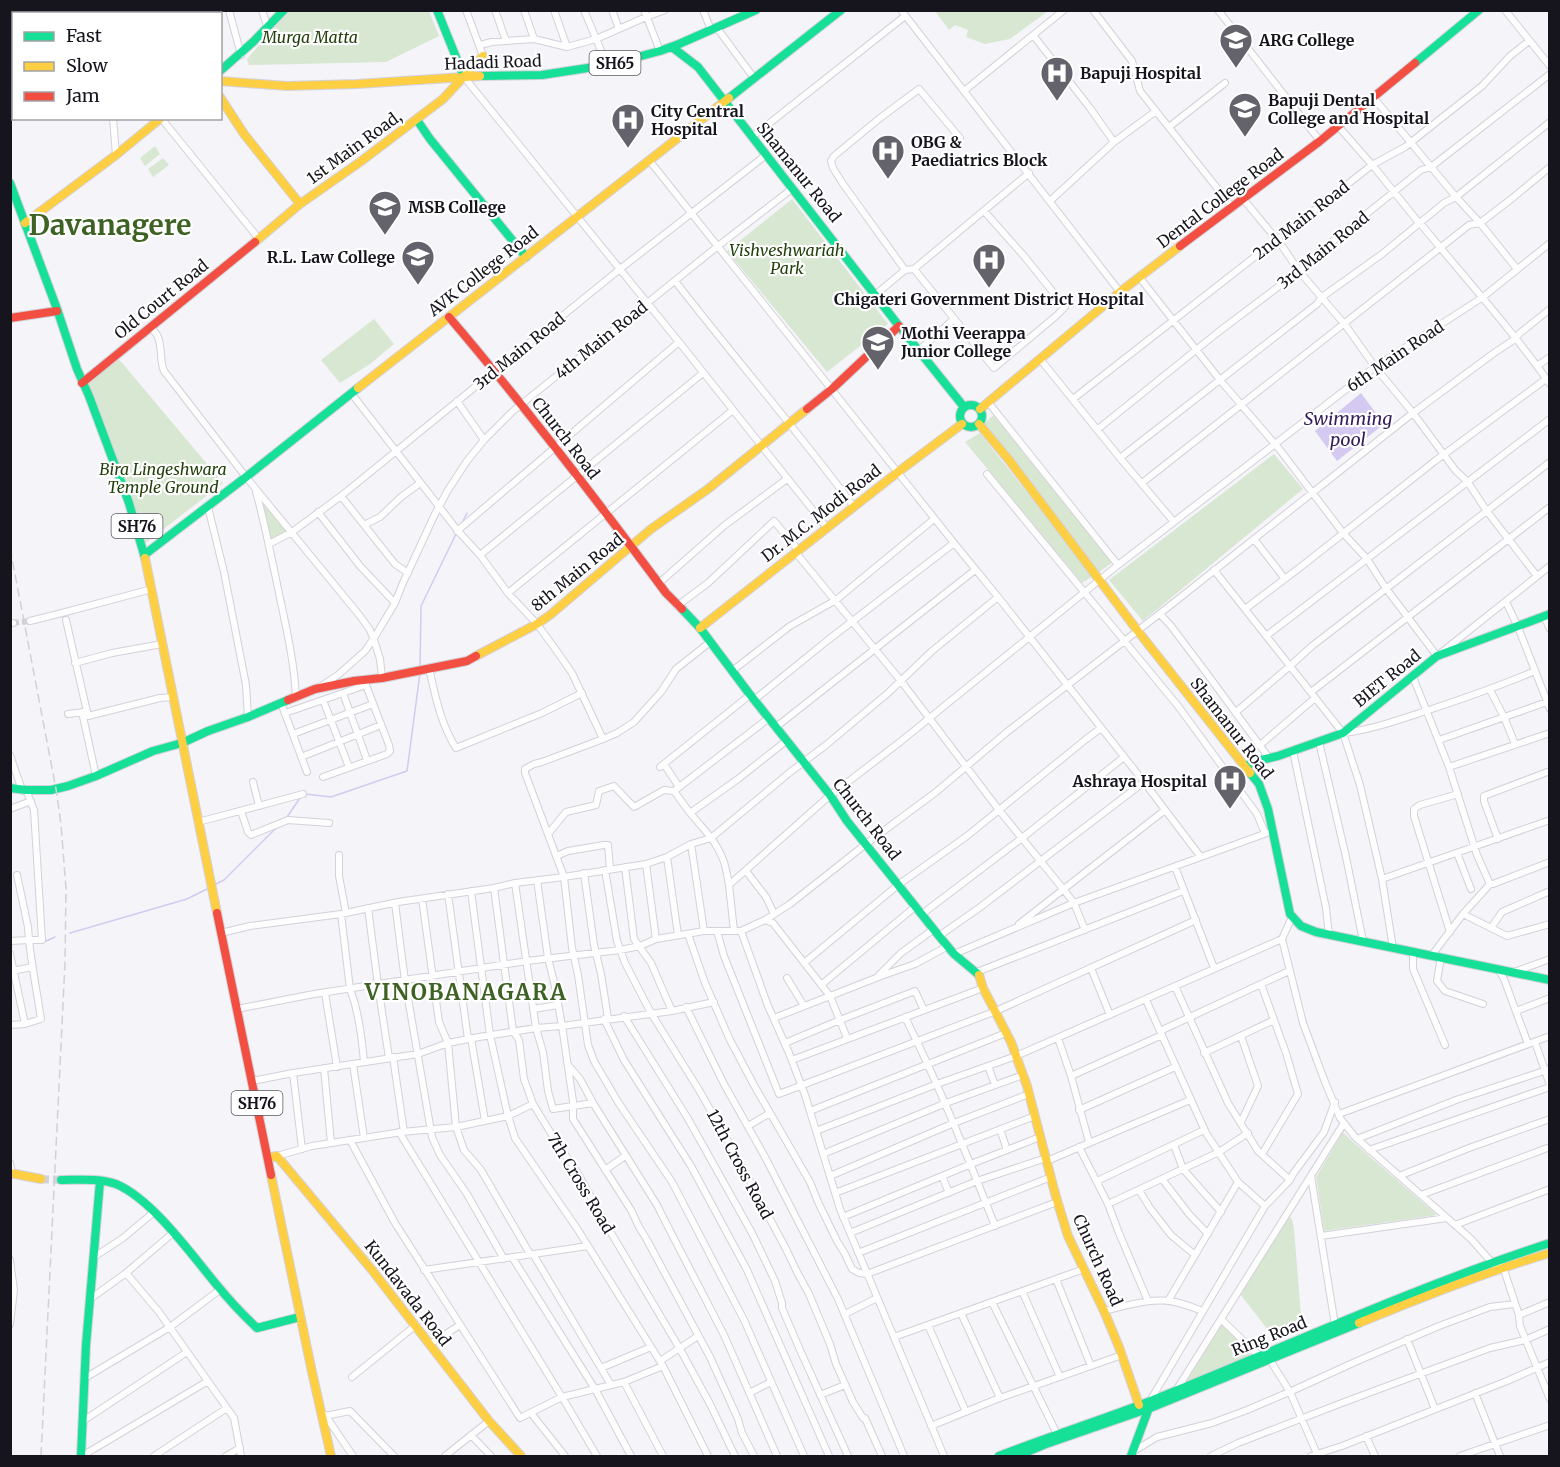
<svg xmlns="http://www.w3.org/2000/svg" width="1560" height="1467" viewBox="0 0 1560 1467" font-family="Merriweather,serif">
<rect width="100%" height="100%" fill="#f4f4f9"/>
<path fill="#d8e7d2" d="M289,11H429L439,36L386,62L249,65L247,59Z
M935,11H1048L1010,39L985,44L966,37L968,30L955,25L949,30Z
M155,146L160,154L145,166L140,158Z
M163,158L169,165L153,177L148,169Z
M792,199L888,324L827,372L727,251Z
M374,319L394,344L370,364L340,383L321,360Z
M118,358L223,483L143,545L85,384Z
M995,414L1114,561L1098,573L982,425Z
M980,433L1093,576L1082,583L965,442Z
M1274,454L1303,489L1143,621L1109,580Z
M258,494L289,531L270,542Z
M1343,1132L1353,1142L1437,1215L1324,1231L1316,1177Z
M1289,1217L1292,1219L1294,1229L1302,1328L1276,1340L1240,1294Z
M1224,1322L1250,1355L1185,1383Z"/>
<path fill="#d4caf1" d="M1361,393L1384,424L1337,461L1315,431Z"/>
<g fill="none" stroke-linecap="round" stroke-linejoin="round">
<path stroke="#d4caf1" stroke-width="1.5" d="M461,525L467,513
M420,668L421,606L456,534
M305,794L331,797L407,771L420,673
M287,817L300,798
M216,884L224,880L275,829
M70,933L187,899L209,888
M44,942L55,937"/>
<path stroke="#d3d2d8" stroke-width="6" stroke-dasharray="6 3" stroke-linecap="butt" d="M13,623L30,621"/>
<path stroke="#d3d2d8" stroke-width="8" stroke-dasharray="8 4" stroke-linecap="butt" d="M41,1179L61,1180"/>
<g stroke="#d3d1d9" stroke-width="8">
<path id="street" d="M130,10L140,14
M229,10L241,55
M262,10L268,29
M466,10L483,56
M495,10L506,41
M524,10L534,39
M554,10L567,47
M584,10L607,65
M612,10L619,29
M644,10L660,51
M703,10L711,30
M901,10L1120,292
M1093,10L1132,61L1140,91L1233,208
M1218,10L1320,141
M1505,10L1550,66
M50,14L51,10
M147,14L148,10
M717,28L754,78
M1033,35L1090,108L1114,142
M480,45L492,42L534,39L567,47L596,39L646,17L665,10
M464,77L679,342L827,528
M964,91L1064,10
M1373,97L1456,197L1480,223L1517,269
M10,105L14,104
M113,118L116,155
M161,118L259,239
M1338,126L1374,167L1419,223H1420C1463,276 1510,327 1550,384
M1169,127L1225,83
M752,137L905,16
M649,160L954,543L998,597L1144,782
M1244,200L1282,246L1299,271L1346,326L1375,367L1413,413L1456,471L1467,481L1486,510L1537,576
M1050,201L1114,142L1156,111
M914,269L1029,173
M905,270L914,269L994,368L1056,316L1065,307L1024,256L984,211
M1140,278L1220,380L1280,450L1343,533L1367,559L1385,587L1437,656L1550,566
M675,281C734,357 797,430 854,507
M875,295L905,270L843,184L833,168L831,161L834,156L880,118L919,89L960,138
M150,327C153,329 155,332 157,335C163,346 159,360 164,371L246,477L360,616L370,630L375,643L380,659L382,678
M919,350L954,319
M1040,359L1120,458L1174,522
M1537,366L1550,357
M351,393L458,531L480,555L508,593L537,624L556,650L572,673L603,739L617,733L634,722L661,692L676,669L710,642
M1073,399L1372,165L1405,147L1482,86L1510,56L1529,41
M457,401L484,440
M988,402L1118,565
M1098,429L1217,333L1299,271L1308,261L1421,170L1431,167L1550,74
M1120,458L1317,304L1322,297L1382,254L1444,203L1456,197L1550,122
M987,474L1178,706L1257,814L1265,833
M1142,483L1469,225L1480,223L1510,200L1550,167
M256,492C264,520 269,547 275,574C283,615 294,655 296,698
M341,496L395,564L408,573
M208,507L224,572L246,685L248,717
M318,512L360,566L395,603
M364,525L380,517L401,497L420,483
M457,531L679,342
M1254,539L1285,579
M269,544L292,532L341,496L620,269L766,155
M796,553L901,681L999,810L1064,890L1074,903L1085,930
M480,555L703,373
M1214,570L1343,733L1360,785L1382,879L1393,948
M659,583L725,525L787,479
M508,593L733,410
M1506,602L1518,627L1550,709
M677,606L708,583L774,521L799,551
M1245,609L1298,569L1435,461L1546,379
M1160,614L1171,626L1205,671L1269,758
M1544,616L1550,629
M66,620L88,716L160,698L172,697
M30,621L62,613L152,589
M10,623H13
M1266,636L1550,419
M75,663L112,653L162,644
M429,668C435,695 441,725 456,748L542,713L582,693
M732,671L790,626L836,600L934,519
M1413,677L1449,767L1477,855L1490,884L1463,914L1432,955
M321,686L338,675L365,651L374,638L395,603L402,585L435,514L448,490L467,461L484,440L513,411L718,246L793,188
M1490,690L1504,717L1515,744
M1311,692L1550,507
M343,693L367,760
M323,700L349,767
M754,700L828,640L954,543
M281,703L307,772
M82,712L96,776
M1236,712L1290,666L1312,646L1550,462
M285,713L366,685
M68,714L85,712
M776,727L975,570
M1344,733C1374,729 1401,719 1429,710C1465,698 1500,686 1535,671
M293,734L373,704
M603,739L542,762L534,764L525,769V773L564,877L572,948L578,975L588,1045L594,1061L618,1102L672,1182L744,1320L804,1456
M1439,740L1547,702
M786,741L738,779L690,813C702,827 715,840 722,857C726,865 727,876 729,885L827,798L900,742L1118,565L1375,367L1483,297L1550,243
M1319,742L1346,857L1363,941
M1260,745L1315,698
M1293,751L1326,908L1329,935
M10,755L22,790
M301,757L381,725
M664,764L679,787
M660,767L750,695
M1449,767L1550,733
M323,777L387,754L390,751L389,745L364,680
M253,782L259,806
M10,809L31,801
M241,811L248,832L251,835L288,820L329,823
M690,813L674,791L769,718
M198,822L303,794
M548,834L566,812L596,805L599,791L614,786L634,807L664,790L674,791
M1498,839L1484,801V796L1550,771
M691,844L704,931
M1457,853L1471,889
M339,855V876L346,913
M557,856L568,851L604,845H608L610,869
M667,857L678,935
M646,864L656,939
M625,867L634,939L651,963L672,1011
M1175,867L1214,968
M605,870L617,941L625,963L651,1013L699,1090L732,1148L786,1249L797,1272L809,1294L830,1344L836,1364L853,1402L863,1418H865L882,1456
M746,871L766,897L774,914
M584,873L594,945L601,974L608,1018
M17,875L28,927L29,940H42L34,810L26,790
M1382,879L1550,820
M515,883L536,1028L543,1052L548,1091L553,1109L573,1106V1101L562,1026L555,986L548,958L537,880
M1490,884H1493L1550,862
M729,885L734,931
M494,888L513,1031L519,1040L524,1079L533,1104L557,1143L577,1172L607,1226L680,1349L710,1404L735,1456
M471,891L490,1035L508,1116L515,1138L578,1230L663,1366L708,1456
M448,894L468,1039
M422,899L439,1022L448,1043L456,1127L464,1150L481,1170L530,1254
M395,903L405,981L432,1137L440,1155L467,1194L504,1259
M368,908L378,985L389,1058
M341,914L350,989C359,1012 362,1038 364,1062
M922,914L1022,838L1124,757
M1463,914L1507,936L1550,924
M1292,917L1282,939L1303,1023L1325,1082L1340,1118L1355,1137L1471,1239L1494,1265L1503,1267L1519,1315L1520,1326L1550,1399
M765,920L773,923L830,996L847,1038
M1019,924L1165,810
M1491,928L1502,912L1550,891
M717,931L724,956L779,1094L996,1011L1196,920
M741,931L768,1006L789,1053L805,1095L840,1209L944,1456
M1450,932L1414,816V809L1420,805L1458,794
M221,933L250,926L341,914L398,902L494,888L515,883L564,877L646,864L667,857L691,844L711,838L789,773L826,745L888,693L932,651L998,597
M688,934L705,983L730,1040L755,1087L810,1182L818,1202L837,1241L845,1254L852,1269L859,1273L867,1274L1057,1202
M939,936L979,908L1144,782L1200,856
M10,941L29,940C32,967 37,993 41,1019L25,1024L10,954
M1413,952V969L1445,1045
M954,954L1074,903L1267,833
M1441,957L1437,981L1445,991L1483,1004
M804,963L898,885L967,836L1085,740L1101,728
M1091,968L1110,1015
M1498,969L1504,979L1528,1044
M12,971L32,967
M977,972L1183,891
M1514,972L1550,959
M879,975L901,953L934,929
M787,978L804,1006
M1261,984L1286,1053L1298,1094L1262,1154
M821,985L916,906
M1175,986L1228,1103L1258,1151L1290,1180
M325,993L337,1067
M1146,1000L1206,1133L1238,1182L1265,1206
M686,1007L724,1084L765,1157L838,1299L904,1456
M237,1009L314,994L527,961L620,950L640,946L656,939L704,931H741L765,920L790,904L866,844L936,792L1007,732L1167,608L1413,413L1494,353L1515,339L1520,333L1550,309
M533,1009L558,1005
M1516,1011L1550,998
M624,1016L687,1117L752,1233L775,1281L782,1303V1308L800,1350L848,1456
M905,1017C939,1085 967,1155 995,1226
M774,1018L881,976L915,964L948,946
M604,1019L624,1060L691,1166L747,1270L829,1456
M10,1025L25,1024
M1160,1031L1289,971
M1241,1036L1258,1086L1241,1122
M471,1038L485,1121
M1058,1038L1071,1076L1089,1142
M1535,1042L1550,1085
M785,1043L840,1020L915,991L924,1010
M1204,1053L1274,1020
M393,1057L404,1132
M792,1060L983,988
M353,1064L364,1138
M569,1066L580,1079L593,1103
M988,1066L995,1085
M324,1068L331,1143
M293,1073L302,1149
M1071,1076L1162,1035
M252,1081L293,1073L418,1054L448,1043L479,1037L536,1028L562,1026L672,1011L714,1002
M1079,1110L1175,1067
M810,1111L1006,1033
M1339,1114L1550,1036
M748,1126L770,1113
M1000,1129L1007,1150
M816,1131L937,1084L1016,1056L1282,939
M399,1132L562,1397L597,1456
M1357,1139L1456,1100L1550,1069
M350,1140L395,1223L520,1418L562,1397L624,1382L663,1366
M1174,1145L1183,1169L1221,1212
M1079,1147L1108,1204L1119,1233L1148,1301
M1369,1150L1550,1087
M823,1154L946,1103L1023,1075
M277,1156L312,1146L402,1132L456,1127L508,1116L533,1104
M1047,1161L1190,1100
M10,1163L12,1173
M605,1170L625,1156
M830,1176L954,1123L1029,1094
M942,1176L949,1193
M1311,1176L1335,1325
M1399,1176L1469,1148L1550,1119
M1162,1179L1189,1214L1208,1234
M1097,1181L1204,1130
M1139,1190L1150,1208L1171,1235L1195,1255
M835,1193L1035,1116
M1421,1195L1550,1147
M1108,1204L1219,1152L1248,1133
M843,1217L971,1164L1040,1137
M1455,1225L1550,1189
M174,1232L126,1273L159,1312L234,1418L241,1456
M850,1233L977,1181L1046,1158
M1321,1236L1447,1218
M858,1253L1051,1177
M533,1254L611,1385
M94,1257L123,1238L154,1212
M512,1257L595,1389L631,1456
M10,1260L14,1290L10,1324
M424,1270L588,1246
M1056,1279L1091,1366
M1022,1291L1060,1377
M90,1299L126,1273
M1168,1301L1238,1182
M992,1302L1058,1436
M1104,1311C1126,1306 1152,1297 1175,1302C1185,1304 1194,1308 1203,1311
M961,1313L1000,1398
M845,1314L877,1298
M1519,1315L1550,1302
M1221,1319L1255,1352L1270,1360L1290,1392L1317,1454
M928,1325L966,1412
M894,1337L1084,1269
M1407,1339L1435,1409
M430,1344L460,1325
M660,1361L698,1336
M601,1368L651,1347
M352,1377L416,1325
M85,1378L170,1327L221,1289
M624,1382L663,1456
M1177,1389L1344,1123
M749,1393L771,1382
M1475,1393L1500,1456
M820,1395L845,1385
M1150,1401L1265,1206L1290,1180L1293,1174L1324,1132L1335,1102
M531,1413L565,1456
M325,1415L353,1456
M325,1416L350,1411L394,1456
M83,1421L187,1352
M931,1426L997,1399L1122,1355
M471,1435L491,1456
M1366,1436L1375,1456
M1134,1451L1157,1437L1212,1423L1247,1410L1296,1389L1355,1362L1439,1326L1490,1307L1514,1304
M82,1456L208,1381
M154,1456L227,1408
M226,1456L240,1448
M445,1456L489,1421
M754,1456L742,1433L738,1419L710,1357L647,1240L639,1227L631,1210L573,1119V1106L593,1103L657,1205L666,1223L724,1335L777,1456
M1211,1456L1238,1443L1347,1401L1490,1348L1525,1340L1550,1329
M1311,1456L1342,1446L1507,1381L1550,1362
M1460,1456L1550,1425"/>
</g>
<g stroke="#d3d1d9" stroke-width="10">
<path id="fast" d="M13,10L21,14
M437,10L464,77
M672,47L698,67L899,326L964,407
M1415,63L1479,10
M220,71L253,42L284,10
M480,76L542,75L607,65L660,51L679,44L756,10
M729,98L841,10
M417,120L430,139L526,257
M10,183L57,309L77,369L89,396L129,503L145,558
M960 416a11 11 0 1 1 22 0a11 11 0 1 1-22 0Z
M144,555L246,477L358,388
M682,609L700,628L748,692L830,795L847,821L939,936L954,954L979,975
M1245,767L1253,762L1278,756L1343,733L1437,656L1550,614
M1250,773L1259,784L1268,809L1290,914L1301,926L1316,932L1550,980
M10,788L26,790H51L68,786L96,776L153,751L182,743L208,731L248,717L288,700
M61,1180C79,1180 99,1178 116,1184C152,1199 191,1254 216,1284C229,1300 242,1314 257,1328L300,1317
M81,1456L86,1345L100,1181
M999,1456C1050,1436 1102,1420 1153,1400C1285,1347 1415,1287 1550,1243
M1017,1456L1046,1444L1150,1408L1359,1323
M1131,1456L1150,1405"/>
</g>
<g stroke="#d3d1d9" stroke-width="10">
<path id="slow" d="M193,10L194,14
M220,81L287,86L357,84L480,76
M220,97L244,134L300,204
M25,223L116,155L161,118
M255,242L300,204L360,162L443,99L483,56
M358,388L729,98
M980,409L1120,292L1180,246
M979,424L1009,460L1137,630L1250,773
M145,558L217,913
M700,628L898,472L962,424
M476,656L537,624L550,615L651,529L708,489L807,409
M979,975L983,988L1011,1042L1027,1086L1056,1197L1068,1236L1104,1311L1119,1347L1139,1405
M268,1158L277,1156L372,1270L489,1421L521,1456
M10,1173L41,1179
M271,1175L312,1372L331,1456
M1359,1323C1422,1297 1485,1272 1550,1253"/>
</g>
<g stroke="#d3d1d9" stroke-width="10">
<path id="jam" d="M1180,246L1320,141L1415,63
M449,317C525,406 596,499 666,593L682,609
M10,318L57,311
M82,383L255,242
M807,409L832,389L899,326
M288,700L315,689L354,681L382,678L467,661L476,656
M217,913L271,1175"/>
</g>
<use href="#street" stroke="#fdfdfe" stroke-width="6"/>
<use href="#fast" stroke="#16e098" stroke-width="8"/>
<use href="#slow" stroke="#ffcf43" stroke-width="8"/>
<use href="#jam" stroke="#f24e42" stroke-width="8"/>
<path stroke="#d2d1d4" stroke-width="1.5" stroke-dasharray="9 4.5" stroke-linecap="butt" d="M10,548L56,789L61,824L66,889L65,963L41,1456"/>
</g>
<defs>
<g id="university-pin" transform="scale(1.725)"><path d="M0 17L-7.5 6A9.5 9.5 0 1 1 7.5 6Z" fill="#64626a" stroke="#fff"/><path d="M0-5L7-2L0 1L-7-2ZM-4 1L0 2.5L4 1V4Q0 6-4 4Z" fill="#fff"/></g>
<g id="hospital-pin" transform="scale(1.725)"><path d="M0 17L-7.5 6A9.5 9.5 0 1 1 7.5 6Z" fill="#64626a" stroke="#fff"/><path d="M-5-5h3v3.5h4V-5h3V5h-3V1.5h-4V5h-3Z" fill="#fff"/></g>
</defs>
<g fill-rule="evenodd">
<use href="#university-pin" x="1236" y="40"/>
<use href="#hospital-pin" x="1057" y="73"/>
<use href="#university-pin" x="1245" y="109"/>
<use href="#hospital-pin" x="628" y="120"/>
<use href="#hospital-pin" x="888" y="151"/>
<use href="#university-pin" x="385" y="207"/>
<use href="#university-pin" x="418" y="257"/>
<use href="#hospital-pin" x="989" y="260"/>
<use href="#university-pin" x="878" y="342"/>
<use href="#hospital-pin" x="1230" y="781"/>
</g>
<g text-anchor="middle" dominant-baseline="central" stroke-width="4.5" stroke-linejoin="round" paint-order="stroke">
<g fill="#fff" stroke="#5c5a61" stroke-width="1.5">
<rect x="589.5" y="51" width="51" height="24" rx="4.5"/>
<rect x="111.5" y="514" width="51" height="24" rx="4.5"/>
<rect x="231.5" y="1091" width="51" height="24" rx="4.5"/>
</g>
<g font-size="15" font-weight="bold" fill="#16141d">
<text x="615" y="63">SH65</text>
<text x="137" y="526">SH76</text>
<text x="257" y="1103">SH76</text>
</g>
<g font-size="16" font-style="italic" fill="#24400c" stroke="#fff">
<text x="310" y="37">Murga Matta</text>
<text x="787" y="250">Vishveshwariah<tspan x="787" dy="18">Park</tspan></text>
<text x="163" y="469">Bira Lingeshwara<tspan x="163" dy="18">Temple Ground</tspan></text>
</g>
<g font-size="16" font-weight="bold" fill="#16141d" stroke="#fff" text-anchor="start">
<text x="1259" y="40">ARG College</text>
<text x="1080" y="73">Bapuji Hospital</text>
<text x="1268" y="100">Bapuji Dental<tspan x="1268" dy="18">College and Hospital</tspan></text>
<text x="651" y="111">City Central<tspan x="651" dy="18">Hospital</tspan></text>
<text x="911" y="142">OBG &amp;<tspan x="911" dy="18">Paediatrics Block</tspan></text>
<text x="408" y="207">MSB College</text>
<text x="395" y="257" text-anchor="end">R.L. Law College</text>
<text x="989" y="299" text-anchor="middle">Chigateri Government District Hospital</text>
<text x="901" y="333">Mothi Veerappa<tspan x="901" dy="18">Junior College</tspan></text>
<text x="1207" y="781" text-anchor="end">Ashraya Hospital</text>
</g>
<g font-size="16" fill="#16141d" stroke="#fff">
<text transform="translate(493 62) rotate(-2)">Hadadi Road</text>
<text transform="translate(354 147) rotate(-36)">1st Main Road,</text>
<text transform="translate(799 172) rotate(51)">Shamanur Road</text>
<text transform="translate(1220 198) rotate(-37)">Dental College Road</text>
<text transform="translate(1301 220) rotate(-38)">2nd Main Road</text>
<text transform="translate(1323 250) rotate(-39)">3rd Main Road</text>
<text transform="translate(483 271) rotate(-38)">AVK College Road</text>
<text transform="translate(161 299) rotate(-39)">Old Court Road</text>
<text transform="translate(601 340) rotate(-39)">4th Main Road</text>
<text transform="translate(519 351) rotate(-39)">3rd Main Road</text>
<text transform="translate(1395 356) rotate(-34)">6th Main Road</text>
<text transform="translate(566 438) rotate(52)">Church Road</text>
<text transform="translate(821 513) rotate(-38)">Dr. M.C. Modi Road</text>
<text transform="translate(577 572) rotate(-39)">8th Main Road</text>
<text transform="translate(1387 678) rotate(-39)">BIET Road</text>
<text transform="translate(1232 728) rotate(52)">Shamanur Road</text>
<text transform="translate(867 819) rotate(52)">Church Road</text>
<text transform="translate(740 1164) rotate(62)">12th Cross Road</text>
<text transform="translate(581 1183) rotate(59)">7th Cross Road</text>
<text transform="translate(1098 1260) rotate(66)">Church Road</text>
<text transform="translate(408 1293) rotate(52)">Kundavada Road</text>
<text transform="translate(1269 1336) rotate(-22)">Ring Road</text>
</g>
<g font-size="18" font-style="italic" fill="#331c59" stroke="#fff">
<text x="1348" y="418">Swimming<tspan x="1348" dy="21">pool</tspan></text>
</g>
<g font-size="22" font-weight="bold" letter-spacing="1.5" fill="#3e6223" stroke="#fff">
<text x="466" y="992">VINOBANAGARA</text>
</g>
<g font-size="28" font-weight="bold" fill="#3e6223" stroke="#fff">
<text x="110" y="225">Davanagere</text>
</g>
</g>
<rect width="1560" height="1467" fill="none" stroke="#16141d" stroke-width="24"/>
<rect x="12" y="12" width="210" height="108" fill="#ffffff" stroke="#a2a1a5" stroke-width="1.5"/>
<rect x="24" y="32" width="30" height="9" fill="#16e098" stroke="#a2a1a5" stroke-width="1.5"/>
<text x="66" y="42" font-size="18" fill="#16141d">Fast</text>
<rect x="24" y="62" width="30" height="9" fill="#ffcf43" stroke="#a2a1a5" stroke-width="1.5"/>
<text x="66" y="72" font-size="18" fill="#16141d">Slow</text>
<rect x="24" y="92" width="30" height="9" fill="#f24e42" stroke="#a2a1a5" stroke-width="1.5"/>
<text x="66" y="102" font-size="18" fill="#16141d">Jam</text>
</svg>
